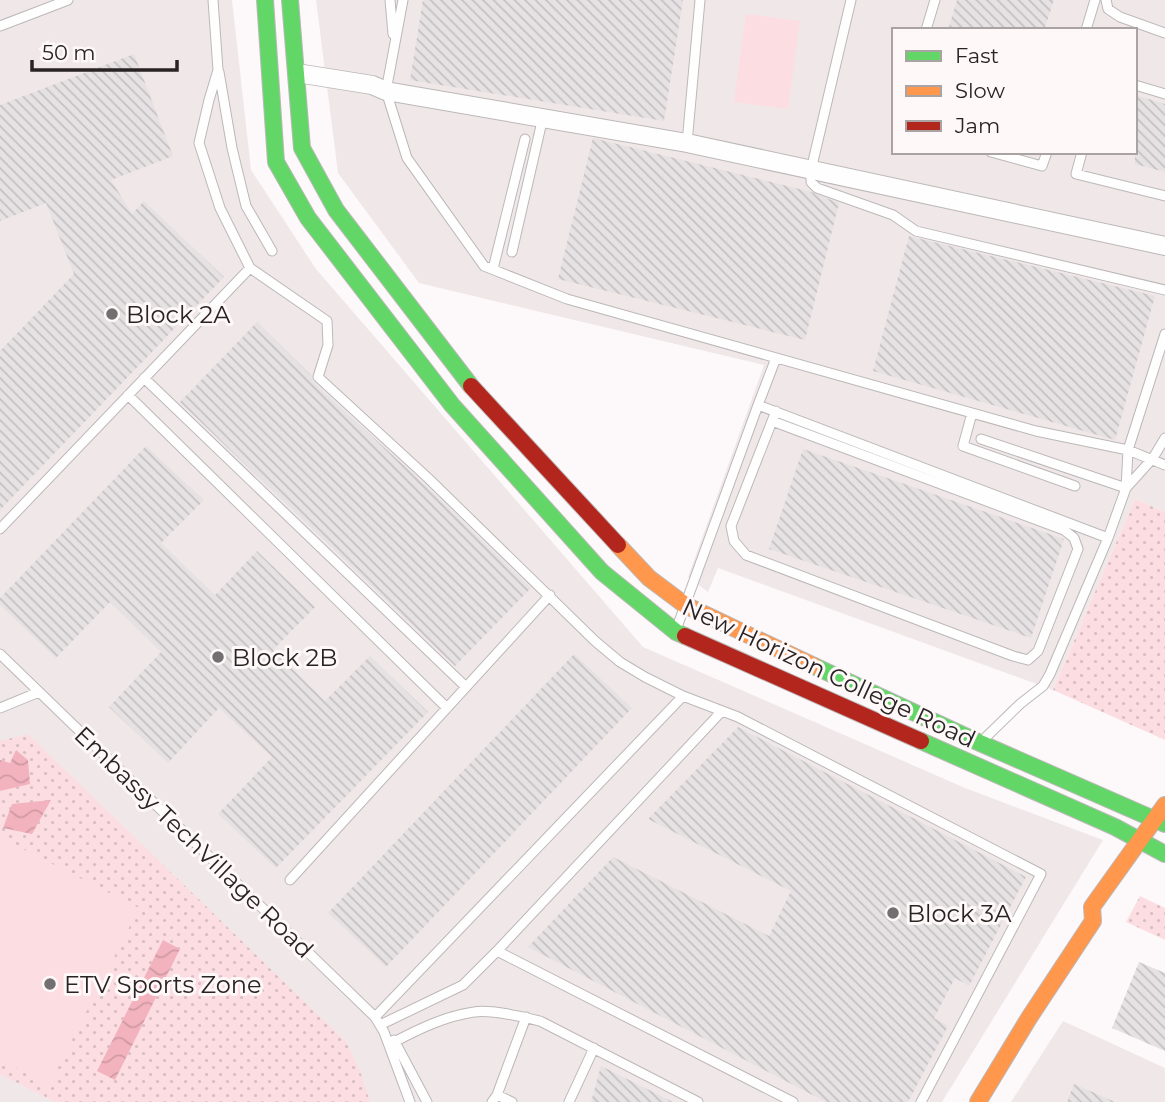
<svg xmlns="http://www.w3.org/2000/svg" width="1165" height="1102" viewBox="0 0 1165 1102" font-family="Montserrat,sans-serif">
<defs>
<pattern id="grass-dots" width="8" height="8" patternUnits="userSpaceOnUse" patternTransform="scale(1.75)"><rect width="8" height="8" fill="#fcdee2"/><path d="M2 2h.1M6 6h.1" fill="none" stroke="#d8bec2" stroke-width="1.8" stroke-linecap="round"/></pattern>
<pattern id="water-waves" width="16" height="10" patternUnits="userSpaceOnUse" patternTransform="scale(1.75)"><rect width="16" height="10" fill="#f3b3be"/><path d="M0 5q4-4 8 0t8 0" fill="none" stroke="#d09aa3"/></pattern>
<pattern id="building-back-hatch" width="6" height="6" patternUnits="userSpaceOnUse" patternTransform="scale(1.75)"><rect width="6" height="6" fill="#e6e1e2"/><path d="M-1 5l2 2M0 0l6 6M5-1l2 2" fill="none" stroke="#c5c1c2"/></pattern>
</defs>
<rect width="100%" height="100%" fill="#fdf9fa"/>
<path fill="#f0e7e8" fill-rule="evenodd" d="M0,0H232L251,170L316,269L643,647L965,788L1103,840L942,1102H0Z
M316,0H1165V512L1135,499L1053,690L718,568L708,592L688,577L764,365L419,283L338,173ZM894,30H1135V152H894Z
M1063,1021L1165,1068V1102H1011Z"/>
<path fill="url(#grass-dots)" d="M1135,499L1165,512V740L1053,690Z
M28,734L346,1042L360,1071L370,1102H55L0,1074V741Z
M1140,896L1165,908V940L1126,922Z"/>
<path fill="#fcdee2" d="M746,14L800,21L788,109L734,102Z
M1,838L139,908L49,1085L0,1060Z"/>
<path fill="url(#water-waves)" d="M16,750L28,760L30,784L0,791V760L10,763Z
M51,800L32,834L3,828L12,804Z
M163,940L180,949L115,1080L97,1071Z"/>
<path fill="url(#building-back-hatch)" d="M423,0H683L664,121L410,80Z
M957,0H1054L1044,30H948Z
M134,54L173,156L111,180L132,214L144,201L224,277L0,510V351L74,274L46,203L0,221V105Z
M1135,95L1165,104V172L1135,164Z
M593,138L811,192L839,203L805,340L558,279Z
M909,236L1155,296L1115,440L873,371Z
M257,322L311,375L313,382L423,483L531,588L455,666L180,402Z
M146,446L204,500L161,543L215,595L257,551L315,607L273,650L325,701L370,656L428,712L276,868L218,814L272,757L219,708L168,763L109,707L161,652L110,602L56,658L0,605V598Z
M803,449L1064,539L1031,638L769,549Z
M574,654L632,708L386,967L328,913Z
M738,727L1026,877L969,986L955,978L934,1018L948,1026L908,1102H826L528,947L613,857L769,936L791,891L648,819Z
M1139,962L1165,973V1051L1112,1028Z
M601,1066L673,1102H591Z
M1074,1084L1115,1102H1067Z"/>
<g fill="none" stroke-linecap="round" stroke-linejoin="round">
<g stroke="#bcb8b8" stroke-width="11">
<path id="lane" d="M213,0L218,70L209,100L199,143L220,208L250,268L327,321L328,345L318,377L428,478L595,641L620,662L645,677L683,696L738,717L1041,874L921,1102
M390,0L393,34
M403,0L386,91L407,158L484,266L567,299L1036,431L1128,450L1165,465
M851,0L811,170V182L817,188L893,215L916,231L1165,290
M1106,0L1108,9L1120,17L1165,33
M0,26L68,0
M926,30L935,0
M1086,30L1095,0
M219,72L232,148L246,206L272,251
M1135,85L1165,94
M687,143L700,0
M991,152L1042,166L1047,152
M1082,152L1076,174L1165,196
M512,252L543,117
M493,269L525,139
M144,378L466,687
M128,395L447,708
M758,405L776,358
M972,413L963,446L1075,486
M772,421L1064,530L1074,538L1078,549L1038,651L1028,660L1013,656L746,555L734,541L731,526L776,411
M981,439L1126,488
M1126,488L1153,458L1165,438
M0,529L250,268
M676,630L758,405L1108,538
M0,654L375,1017L384,1032L410,1102
M0,708L39,692
M984,739L1020,704L1043,686L1050,674L1108,538L1126,488L1128,450L1165,334
M290,880L550,595
M497,951L722,711
M375,1017L683,696
M380,1025L463,985L497,951L793,1102
M394,1040L427,1102
M396,1041C421,1028 446,1016 474,1012C491,1009 523,1017 540,1021L698,1102
M497,1095L526,1017
M492,1102L497,1095L512,1102
M569,1102L594,1048"/>
</g>
<g stroke="#bcb8b8" stroke-width="20">
<path id="street" d="M297,73L372,85L386,91L687,143L1165,246"/>
</g>
<g stroke="#bcb8b8" stroke-width="18">
<path id="fast" d="M265,0L276,162L308,218L452,405L602,572L676,632L685,636
M290,0L302,148L336,210L471,386
M814,666L980,743L1165,824
M921,741L1115,827L1165,854"/>
</g>
<g stroke="#bcb8b8" stroke-width="18">
<path id="slow" d="M618,545L649,578L685,605L814,666
M978,1102L1029,1018L1093,921L1092,907L1165,805"/>
</g>
<g stroke="#bcb8b8" stroke-width="18">
<path id="jam" d="M471,386L618,545
M685,636L921,741"/>
</g>
<use href="#lane" stroke="#fffefe" stroke-width="9"/>
<use href="#street" stroke="#fffefe" stroke-width="18"/>
<use href="#fast" stroke="#63d668" stroke-width="16"/>
<use href="#slow" stroke="#ff974d" stroke-width="16"/>
<use href="#jam" stroke="#b3261e" stroke-width="16"/>
</g>
<g fill="#736e6f" stroke="#fef8f9" stroke-width="2.5">
<circle cx="112" cy="314" r="7"/>
<circle cx="218" cy="657" r="7"/>
<circle cx="893" cy="913" r="7"/>
<circle cx="50" cy="984" r="7"/>
</g>
<g text-anchor="middle" dominant-baseline="central" stroke-width="6" stroke-linejoin="round" paint-order="stroke">
<g font-size="24" fill="#292324" stroke="#fef8f9" text-anchor="start">
<text x="126" y="314">Block 2A</text>
<text x="232" y="657">Block 2B</text>
<text x="907" y="913">Block 3A</text>
<text x="64" y="984">ETV Sports Zone</text>
</g>
<g font-size="24" fill="#292324" stroke="#fef8f9">
<text transform="translate(829 673) rotate(25)">New Horizon College Road</text>
<text transform="translate(194 842) rotate(44)">Embassy TechVillage Road</text>
</g>
</g>
<rect x="892" y="28" width="245" height="126" fill="#fef8f9" stroke="#a9a3a4" stroke-width="2"/>
<rect x="906" y="51" width="35" height="10" fill="#63d668" stroke="#a9a3a4" stroke-width="2"/>
<text x="955" y="63" font-size="21" fill="#292324">Fast</text>
<rect x="906" y="86" width="35" height="10" fill="#ff974d" stroke="#a9a3a4" stroke-width="2"/>
<text x="955" y="98" font-size="21" fill="#292324">Slow</text>
<rect x="906" y="121" width="35" height="10" fill="#b3261e" stroke="#a9a3a4" stroke-width="2"/>
<text x="955" y="133" font-size="21" fill="#292324">Jam</text>
<path d="M32 60v10h145v-10" fill="none" stroke="#292324" stroke-width="3.5"/>
<text x="42" y="60" font-size="21" fill="#292324" stroke="#fef8f9" stroke-width="5" paint-order="stroke">50 m</text>
</svg>
